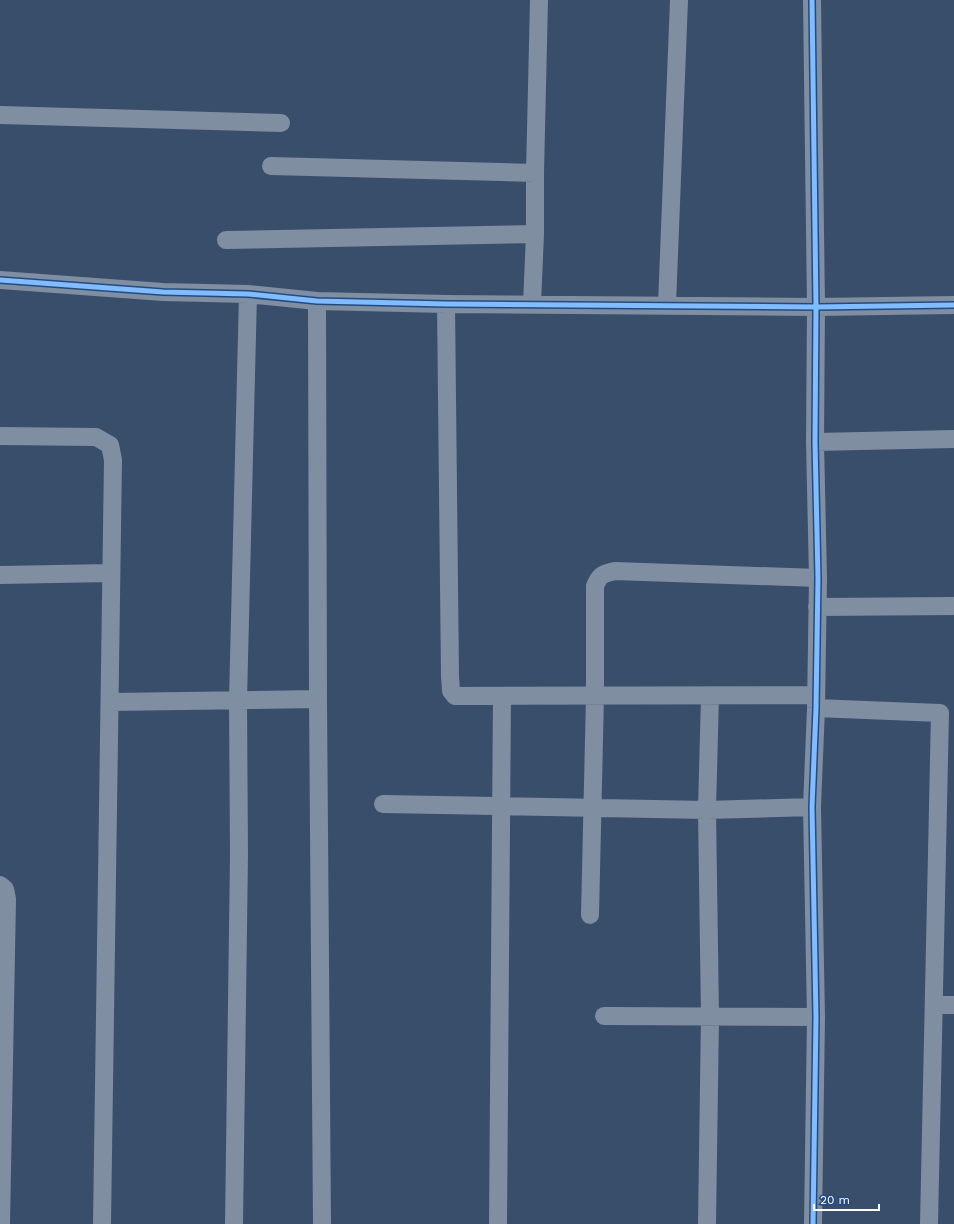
<svg xmlns="http://www.w3.org/2000/svg" width="954" height="1224" viewBox="0 0 954 1224" font-family="'Work Sans',sans-serif">
<rect width="100%" height="100%" fill="#394e6b"/>
<g fill="none" stroke-linecap="round" stroke-linejoin="round">
<path stroke="#7f8ea1" stroke-width="18" d="M812,0L816,307L815,442L818,578L816,708L812,807L816,1017L813,1224
M0,115L281,123
M271,166L535,173
M226,240L535,234
M0,280L163,292L248,294L317,301L446,304L816,307L954,305
M317,301L318,699L322,1224
M446,304L450,676L451,691L455,696L816,695
M532,304L535,234V173L539,0
M667,305L679,0
M0,436L96,437L110,445L113,460L102,1224
M815,442L954,439
M0,575L111,573
M817,607L954,606
M110,702L318,699
M816,708L940,713L929,1224
M383,804L707,810L812,807
M0,885L5,889L7,899L1,1224
M590,915L595,696V586C600,574 603,574 615,571L818,578
M934,1005H954
M604,1016L816,1017
M234,1224L239,855L238,700L248,294
M498,1224L502,696
M707,1224L710,1016L707,810L710,696"/>
<g stroke="#244b80" stroke-width="8">
<path id="cycleway" d="M812,0L816,307L815,442L818,578L816,708L812,807L816,1017L813,1224
M0,280L163,292L248,294L317,301L446,304L816,307L954,305"/>
</g>
<use href="#cycleway" stroke="#80bcff" stroke-width="5"/>
</g>
<path d="M814 1204v6h65v-6" fill="none" stroke="#ffffff" stroke-width="2"/>
<text x="820" y="1204" font-size="12" fill="#ffffff" stroke="#244b80" stroke-width="3" paint-order="stroke">20 m</text>
</svg>
